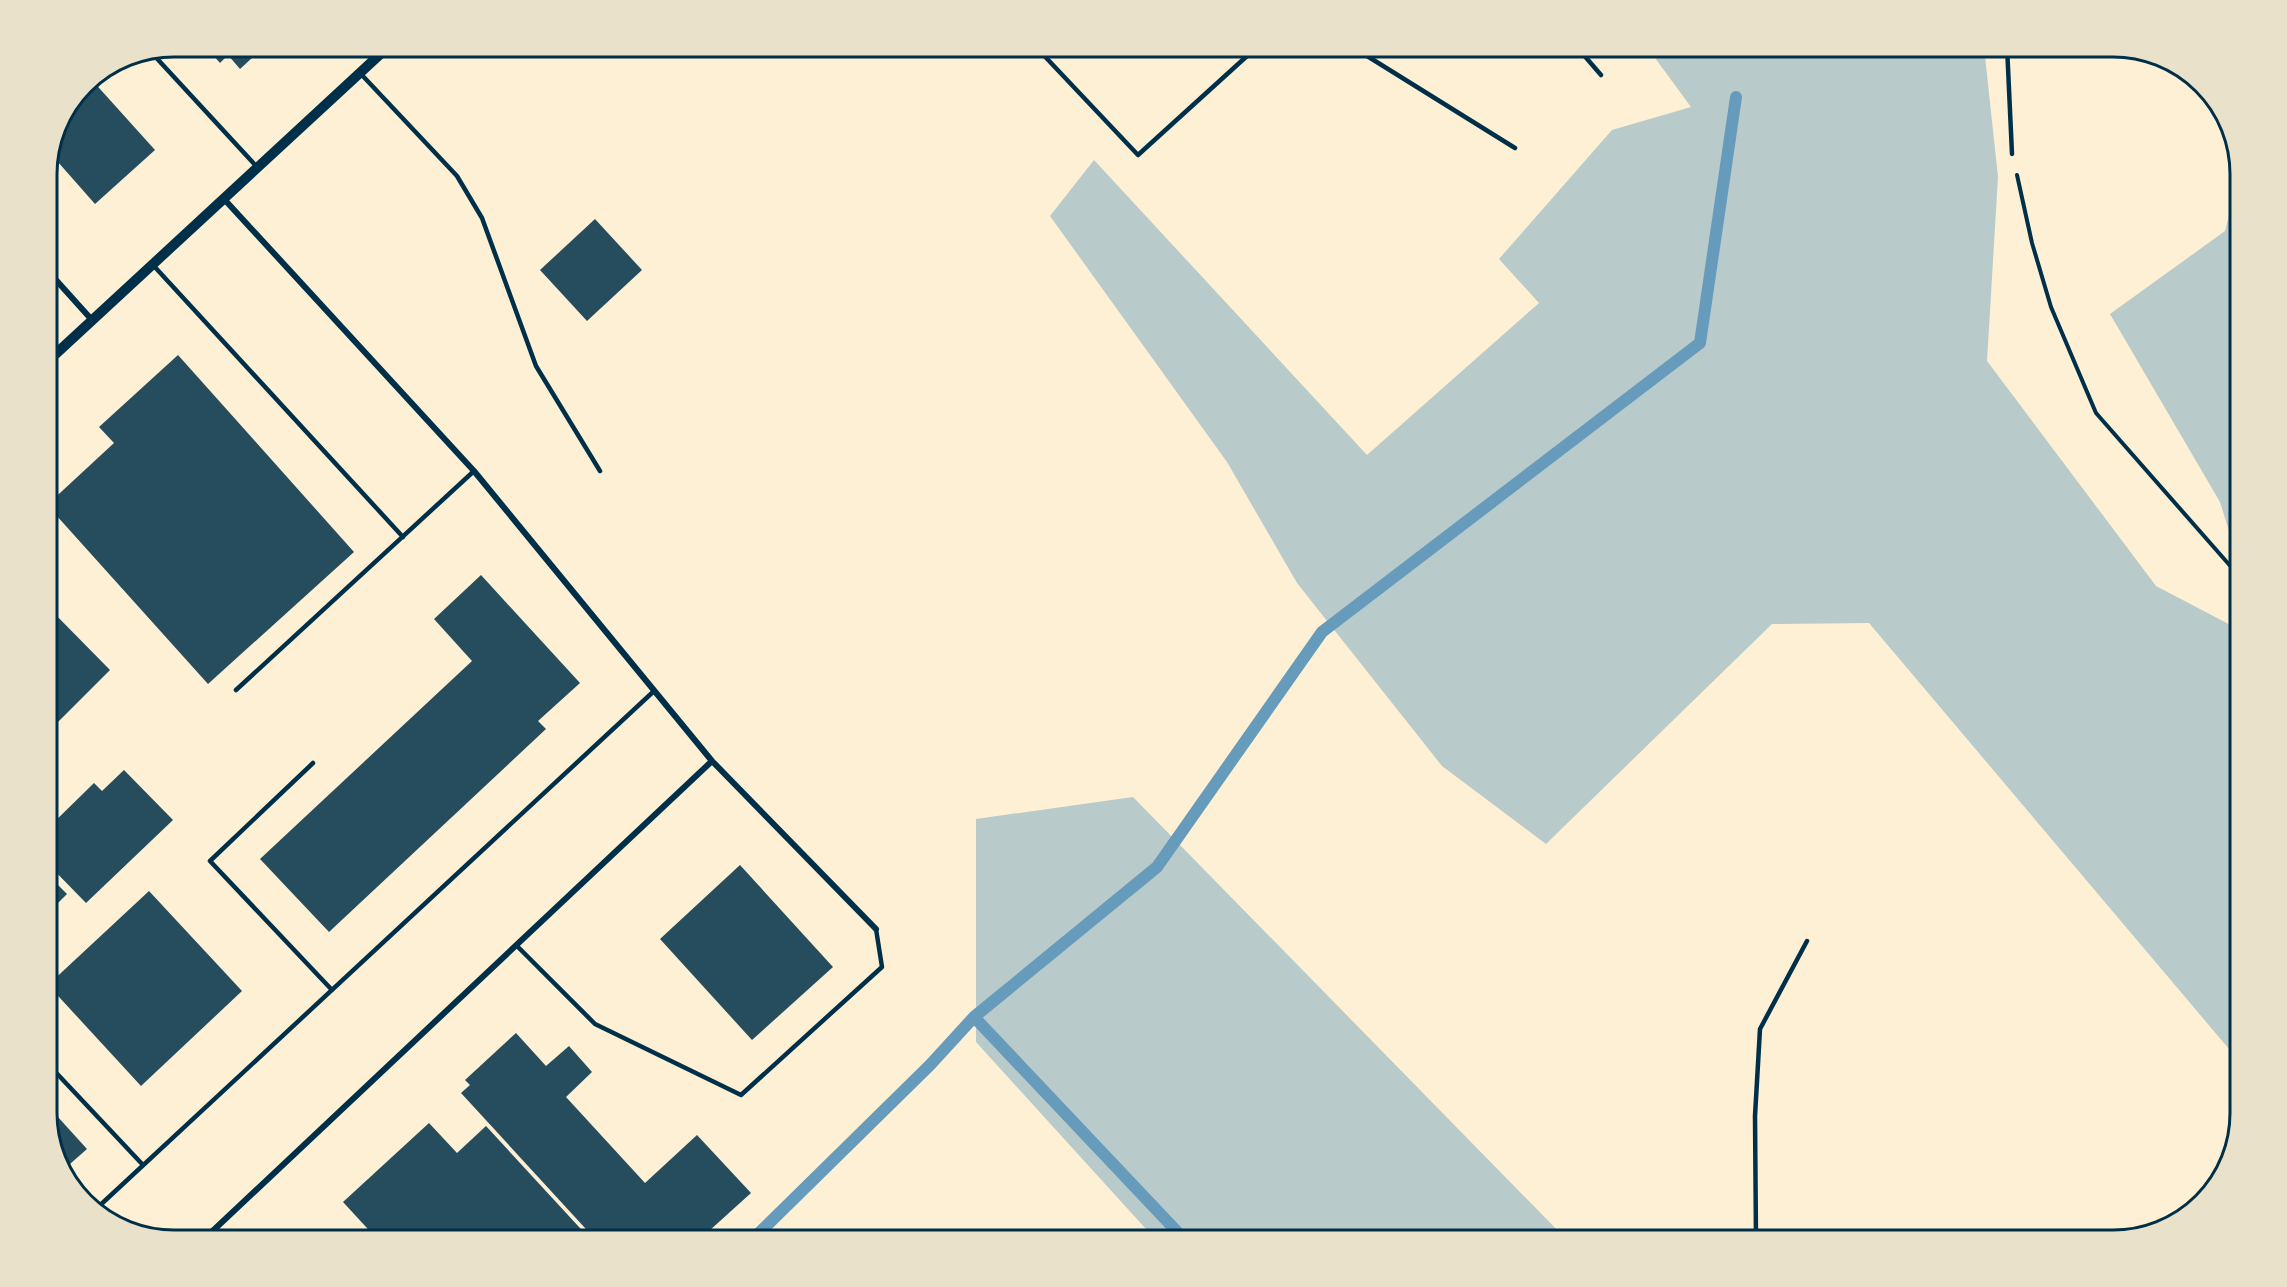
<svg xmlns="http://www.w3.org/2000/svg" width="2287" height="1287" viewBox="0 0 2287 1287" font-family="Ubuntu,sans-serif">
<rect width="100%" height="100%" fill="#fdf0d5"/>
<path fill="#b9caca" d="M1647,47H1984L1998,177L1987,361L2156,586L2240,630V1062L1869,623L1772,624L1546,844L1442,766L1297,583L1227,462L1050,216L1094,160L1367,455L1539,303L1499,259L1612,130L1691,107Z
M2240,172V566L2220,502L2110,314L2225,231Z
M1133,797L1567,1240H1156L976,1042V819Z"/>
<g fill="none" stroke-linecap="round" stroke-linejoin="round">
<path stroke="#669bbc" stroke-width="12" d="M974,1017L1157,867L1322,632L1700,343L1736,97
M752,1240L930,1065L974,1017L1185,1240"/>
</g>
<path fill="#264d5e" d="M205,46H265L240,69L228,55L220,63Z
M91,79L155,150L95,204L50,153L56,125L84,84Z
M595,219L642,270L587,321L540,270Z
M178,355L354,552L208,684L47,505L114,443L99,427Z
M481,575L580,683L538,721L546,729L329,932L260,859L472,661L434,619Z
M47,606L110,670L50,730L47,727Z
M124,770L173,820L86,903L47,863V829L94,783L102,791Z
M740,865L833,967L752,1040L660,939Z
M47,874L67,894L47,914Z
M149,891L242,991L141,1086L48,985Z
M516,1033L546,1066L569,1046L592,1072L566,1097L645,1183L697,1135L751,1193L699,1240H596L461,1093L470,1085L465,1080Z
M47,1105L87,1149L62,1171L47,1121Z
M429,1123L457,1153L486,1126L591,1240H378L343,1202Z"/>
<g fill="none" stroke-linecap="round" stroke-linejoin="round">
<path stroke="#003049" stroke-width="4" d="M2017,175L2032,243L2051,307L2096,413L2240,577"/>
<path stroke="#003049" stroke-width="4.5" d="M1035,46L1138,155L1258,46
M1351,46L1515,148
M1576,46L1601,75
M2007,46L2012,154
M150,51L257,167
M360,73L457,176L482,218L536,366L600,471
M153,265L403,537
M236,690L474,471
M313,763L210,861L332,990
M516,945L595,1024L741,1095L882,967L876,929
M47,1063L143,1165
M96,1209L654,691
M212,1232L220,1240
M1756,1240L1755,1116L1760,1029L1807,941"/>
<path stroke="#003049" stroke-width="6" d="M224,199L474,471L712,761L876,929
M47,270L92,320
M203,1240L712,761"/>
<path stroke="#003049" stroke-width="10" d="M47,362L389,46"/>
</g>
<path d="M0 0H2287V1287H0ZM174 57H2113A117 117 0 0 1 2230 174V1113A117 117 0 0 1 2113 1230H174A117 117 0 0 1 57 1113V174A117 117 0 0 1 174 57Z" fill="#e9e1ca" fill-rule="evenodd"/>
<path fill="none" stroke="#003049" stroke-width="3" d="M174 57H2113A117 117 0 0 1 2230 174V1113A117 117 0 0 1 2113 1230H174A117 117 0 0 1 57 1113V174A117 117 0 0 1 174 57Z"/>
</svg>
